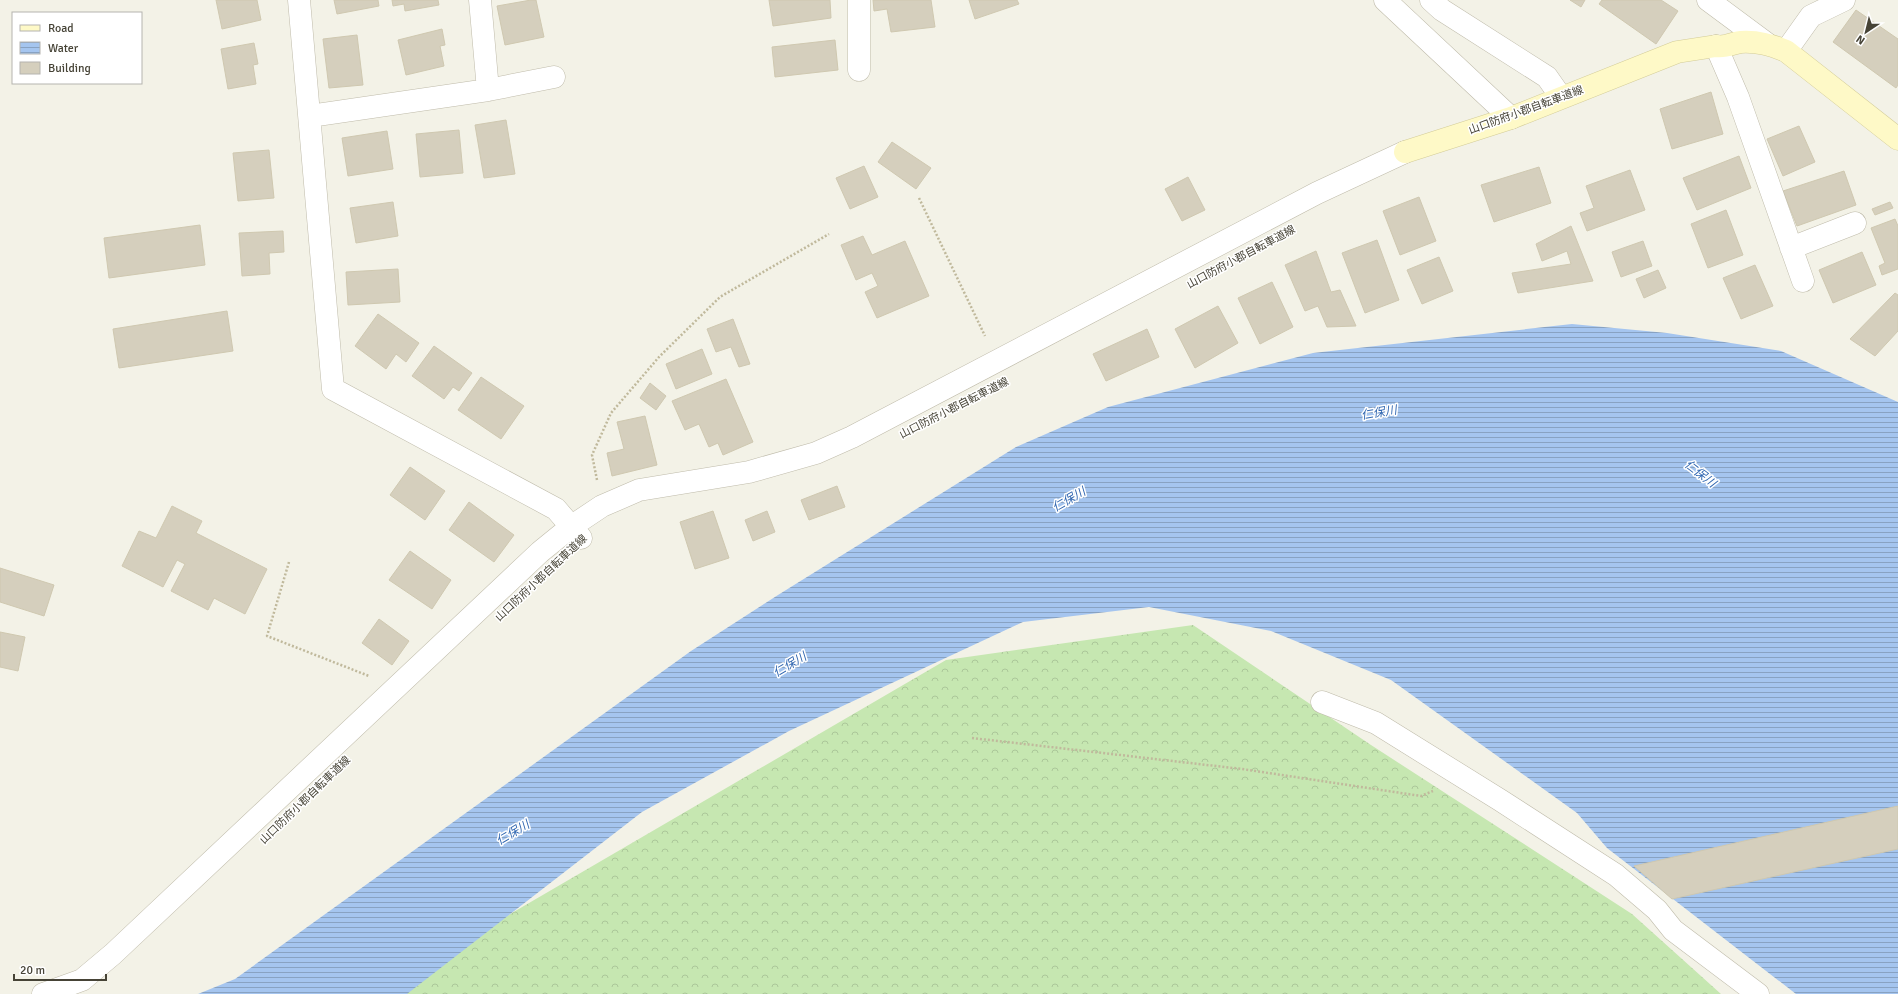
<svg xmlns="http://www.w3.org/2000/svg" width="1898" height="994" viewBox="0 0 1898 994" font-family="Signika,'Noto Sans JP',sans-serif">
<defs>
<pattern id="forest-crowns" width="20" height="18" patternUnits="userSpaceOnUse"><rect width="20" height="18" fill="#c6e7b1"/><path d="M2 6a3 3 0 1 1 6 0M12 15a3 3 0 1 1 6 0" fill="none" stroke="#abc799"/></pattern>
<pattern id="water-rules" width="6" height="5" patternUnits="userSpaceOnUse"><rect width="6" height="5" fill="#a5c5ef"/><path d="M0 2.5h6" fill="none" stroke="#88a2c2"/></pattern>
</defs>
<rect width="100%" height="100%" fill="#f3f2e7"/>
<path fill="url(#forest-crowns)" d="M1193,625L1371,745L1632,914L1721,994H405L488,927L946,660Z"/>
<path fill="url(#water-rules)" d="M1572,324L1667,333L1781,351L1898,402V994H1796L1607,848L1577,813L1391,680L1271,631L1149,607L1023,622L789,731L642,812L407,994H198L235,979L691,651L778,595L1016,447L1108,407L1313,353Z"/>
<path fill="#d5cfbd" stroke="#cfc8b0" d="M216,0H257L261,20L222,29Z
M334,0H378L379,6L337,14Z
M392,0H438L439,5L405,11L404,4L393,6Z
M531,0H536L544,37L505,45L497,6Z
M769,0H830L831,18L773,26Z
M873,0H931L935,27L891,32L887,9L874,11Z
M969,0H1017L1019,4L975,19Z
M1570,0H1585L1581,7Z
M1602,0H1661L1678,11L1656,44L1599,4Z
M1856,10L1898,39V85L1896,88L1833,42Z
M442,29L445,45L440,46L444,66L406,75L398,40Z
M357,35L363,85L329,88L323,39Z
M835,40L838,70L775,77L772,47Z
M254,43L258,64L253,65L256,84L228,89L221,49Z
M1711,92L1723,134L1672,149L1660,109Z
M506,120L515,174L484,178L475,125Z
M1799,126L1815,162L1783,176L1767,139Z
M459,130L463,173L420,177L416,134Z
M387,131L393,169L348,176L342,138Z
M892,142L931,168L916,189L878,162Z
M269,150L274,198L238,201L233,153Z
M1739,156L1751,188L1697,210L1683,178Z
M864,166L878,197L850,209L836,178Z
M1539,167L1551,203L1494,222L1481,185Z
M1630,170L1645,210L1587,231L1580,213L1594,208L1586,186Z
M1844,171L1856,205L1797,226L1783,191Z
M1188,177L1205,210L1182,221L1165,189Z
M1419,197L1436,241L1400,255L1383,211Z
M393,202L398,236L356,243L350,208Z
M1890,202L1893,208L1875,215L1872,209Z
M1726,210L1743,255L1708,268L1691,224Z
M1895,219L1898,226V269L1882,275L1879,266L1885,263L1871,228Z
M200,225L205,265L109,278L104,238Z
M1571,226L1593,281L1518,293L1512,273L1571,264L1567,251L1542,261L1536,244Z
M283,231L284,252L269,253L270,274L242,276L239,233Z
M863,236L872,255L905,241L929,296L877,318L865,292L878,286L872,273L856,280L841,245Z
M1377,240L1399,300L1365,313L1342,253Z
M1643,241L1652,266L1621,277L1612,252Z
M1316,251L1331,292L1340,290L1356,326L1327,327L1318,306L1305,311L1285,265Z
M1862,252L1876,285L1833,303L1819,270Z
M1439,257L1453,291L1422,304L1407,270Z
M1755,265L1773,306L1741,319L1723,278Z
M398,269L400,302L348,305L346,272Z
M1658,270L1666,288L1644,298L1636,279Z
M1272,282L1293,327L1260,344L1238,298Z
M1895,293L1898,295V331L1875,356L1850,339Z
M1218,306L1238,343L1195,368L1175,329Z
M227,311L233,351L119,368L113,329Z
M378,314L419,343L406,362L396,354L386,369L355,346Z
M733,319L750,364L739,367L731,347L716,352L707,329Z
M1147,329L1159,357L1106,381L1093,354Z
M434,346L472,373L459,391L453,387L444,399L412,376Z
M702,349L712,374L676,389L666,364Z
M481,377L524,406L501,439L458,410Z
M726,379L753,442L723,455L718,443L709,447L699,424L685,430L672,401Z
M650,383L666,396L656,410L640,398Z
M645,416L657,465L612,476L607,453L624,449L617,422Z
M410,467L445,491L425,520L390,495Z
M837,486L845,507L809,520L801,500Z
M469,502L514,535L494,562L449,530Z
M172,506L202,521L196,533L267,569L245,614L214,598L208,610L171,591L185,564L177,560L163,587L122,566L139,531L156,538Z
M713,511L729,558L695,569L680,522Z
M767,511L775,532L753,541L745,520Z
M410,551L451,580L432,609L389,580Z
M0,568L54,585L44,616L0,602Z
M379,619L409,641L392,665L362,643Z
M0,632L25,637L18,671L0,667Z
M1898,806V849L1672,899L1634,866Z"/>
<g fill="none" stroke-linecap="round" stroke-linejoin="round">
<g stroke="#bfbbaa" stroke-width="23">
<path id="street" d="M299,0L333,389L556,509L581,538
M480,0L488,90
M859,0V70
M1385,0L1511,118
M1431,0L1442,10L1547,77L1561,97
M1708,0L1766,43
M1716,46L1738,97L1803,281
M1786,51L1811,16L1844,0
M310,116L488,90L554,77
M1791,248L1855,223
M1322,702L1376,723L1500,800L1616,875L1657,910L1673,930L1758,994
M43,994L82,980L113,954L540,552L572,526L602,506L639,490L749,472L816,453L852,437L1317,193L1405,152"/>
</g>
<g stroke="#d3cc98" stroke-width="23">
<path id="secondary" d="M1405,152L1511,118L1677,52L1716,46C1725,48 1733,43 1741,42C1758,41 1771,45 1786,51L1898,139"/>
</g>
<path stroke="#c0b99c" stroke-width="2.5" stroke-dasharray="2 2" stroke-linecap="butt" d="M919,198L985,336
M597,480L592,455L611,413L659,357L720,297L829,234
M289,562L267,636L369,676
M972,738L1242,769L1421,796L1433,791"/>
<use href="#street" stroke="#fff" stroke-width="22"/>
<use href="#secondary" stroke="#fef9c7" stroke-width="22"/>
</g>
<g text-anchor="middle" dominant-baseline="central" stroke-width="3" stroke-linejoin="round" paint-order="stroke">
<g font-size="11" fill="#464336" stroke="#fff">
<text transform="translate(1526 110) rotate(-20)">山口防府小郡自転車道線</text>
<text transform="translate(1241 257) rotate(-28)">山口防府小郡自転車道線</text>
<text transform="translate(954 408) rotate(-27)">山口防府小郡自転車道線</text>
<text transform="translate(541 578) rotate(-43)">山口防府小郡自転車道線</text>
<text transform="translate(305 800) rotate(-44)">山口防府小郡自転車道線</text>
</g>
<g font-size="12" font-style="italic" fill="#3167b1" stroke="#fff">
<text transform="translate(1379 413) rotate(-9)">仁保川</text>
<text transform="translate(1700 474) rotate(38)">仁保川</text>
<text transform="translate(1069 500) rotate(-30)">仁保川</text>
<text transform="translate(790 665) rotate(-31)">仁保川</text>
<text transform="translate(513 833) rotate(-31)">仁保川</text>
</g>
</g>
<rect x="12" y="12" width="130" height="72" fill="#ffffff" stroke="#b5b4af"/>
<rect x="20" y="25" width="20" height="6" fill="#fef9c7" stroke="#b5b4af"/>
<text x="48" y="32" font-size="12" fill="#464336">Road</text>
<rect x="20" y="42" width="20" height="12" fill="url(#water-rules)" stroke="#b5b4af"/>
<text x="48" y="52" font-size="12" fill="#464336">Water</text>
<rect x="20" y="62" width="20" height="12" fill="#d5cfbd" stroke="#b5b4af"/>
<text x="48" y="72" font-size="12" fill="#464336">Building</text>
<g transform="translate(1866 32) rotate(215)" stroke="#ffffff" stroke-width="3" paint-order="stroke">
<path d="M0-3L7 15L0 10L-7 15Z" fill="#464336"/>
<text y="-6" font-size="11" font-weight="bold" text-anchor="middle" fill="#464336">N</text>
</g>
<path d="M14 974v6h92v-6" fill="none" stroke="#464336" stroke-width="2"/>
<text x="20" y="974" font-size="12" fill="#464336" stroke="#ffffff" stroke-width="3" paint-order="stroke">20 m</text>
</svg>
